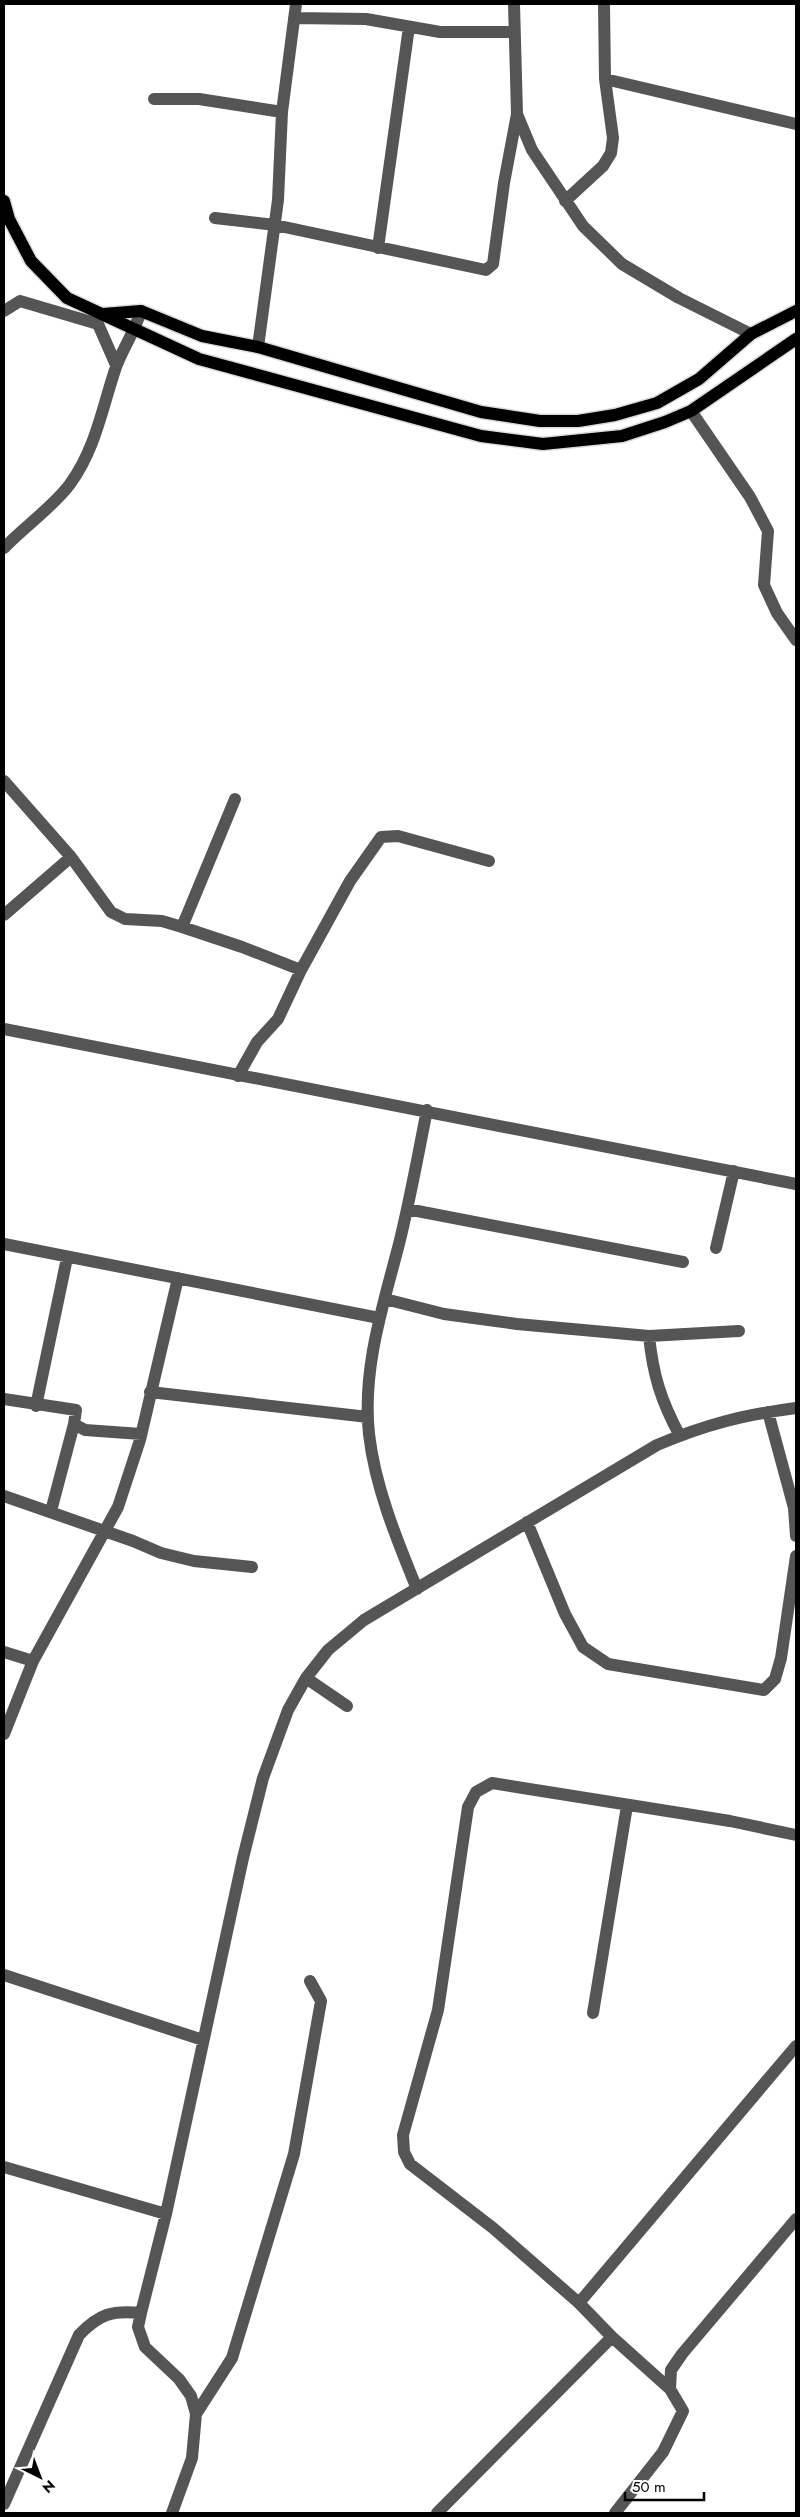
<svg xmlns="http://www.w3.org/2000/svg" width="800" height="2517" viewBox="0 0 800 2517" font-family="Jost,sans-serif">
<rect width="100%" height="100%" fill="#fff"/>
<g fill="none" stroke-linecap="round" stroke-linejoin="round">
<g stroke="#dbdbdb" stroke-width="15">
<path id="major" d="M4,201L9,219L31,261L67,298L199,359L481,436L543,444L622,436L665,422L691,411L796,339
M103,314L141,311L202,336L258,347L481,412L540,421H578L615,415L657,403L699,379L751,334L796,311"/>
</g>
<path stroke="#555" stroke-width="12" d="M514,4L517,114L532,150L583,226L622,264L679,298L751,334
M294,18L366,19L440,32H514
M605,79L796,124
M154,99H199L282,112
M565,201L603,166L611,153L613,138L605,79L604,4
M215,218L275,225L486,270L493,264L504,183L517,114
M378,248L409,27
M4,311L20,301L98,324L116,365
M258,347L278,200L282,112L296,4
M691,411L750,497L768,531L764,585L777,613L796,640
M4,548C23,528 55,505 70,484C96,448 102,408 116,367C123,348 135,331 141,311
M4,781L71,857L111,912L125,919L162,921L182,927L242,947L301,970
M4,915L71,857
M182,927L235,799
M4,1029L796,1184
M238,1076L257,1042L278,1019L301,970L350,881L381,837L398,836L489,861
M407,1209L683,1262
M4,1244L379,1318
M716,1248L734,1171
M385,1299L444,1314L517,1324L649,1336L739,1331
M649,1336C653,1375 661,1401 680,1436
M150,1392L368,1417
M4,1399L76,1410L74,1424L85,1430L141,1434
M36,1406L67,1258
M768,1412L794,1508L796,1536
M4,1496L133,1541L161,1553L194,1561L252,1567
M51,1511L74,1424
M527,1522L565,1614L583,1647L608,1664L764,1690L775,1679L781,1658L796,1556
M417,1589C397,1540 375,1487 369,1434C362,1369 383,1306 399,1244C410,1200 418,1155 427,1110
M4,1652L33,1661
M306,1678L347,1706
M4,1734L33,1661L118,1507L140,1440L178,1278
M4,1975L203,2040
M593,2013L627,1806
M4,2167L166,2214
M579,2303L796,2046
M670,2389L671,2370L682,2354L796,2219
M196,2414L232,2358L294,2154L321,2001L310,1981
M4,2504L79,2335C99,2314 112,2310 141,2313
M172,2513L192,2458L196,2414L191,2396L179,2379L145,2347L138,2327L141,2313L166,2214L243,1858L263,1778L288,1710L306,1678L328,1650L364,1620L657,1445C707,1424 743,1415 796,1408
M437,2513L612,2337
M615,2513L663,2452L683,2411L670,2389L612,2337L579,2303L493,2228L410,2164L404,2152L403,2135L438,2010L468,1807L476,1792L492,1783L730,1821L796,1835"/>
<use href="#major" stroke="#000" stroke-width="12"/>
</g>
<rect width="800" height="2517" fill="none" stroke="#000000" stroke-width="10"/>
<g transform="translate(40 2477) rotate(138)" stroke="#ffffff" stroke-width="4" paint-order="stroke">
<path d="M0-4L9 19L0 12L-9 19Z" fill="#000000"/>
<text y="-8" font-size="14" font-weight="bold" text-anchor="middle" fill="#000000">N</text>
</g>
<path d="M625 2492v8h79v-8" fill="none" stroke="#000000" stroke-width="2.5"/>
<text x="632" y="2492" font-size="15" fill="#000000" stroke="#ffffff" stroke-width="4" paint-order="stroke">50 m</text>
</svg>
